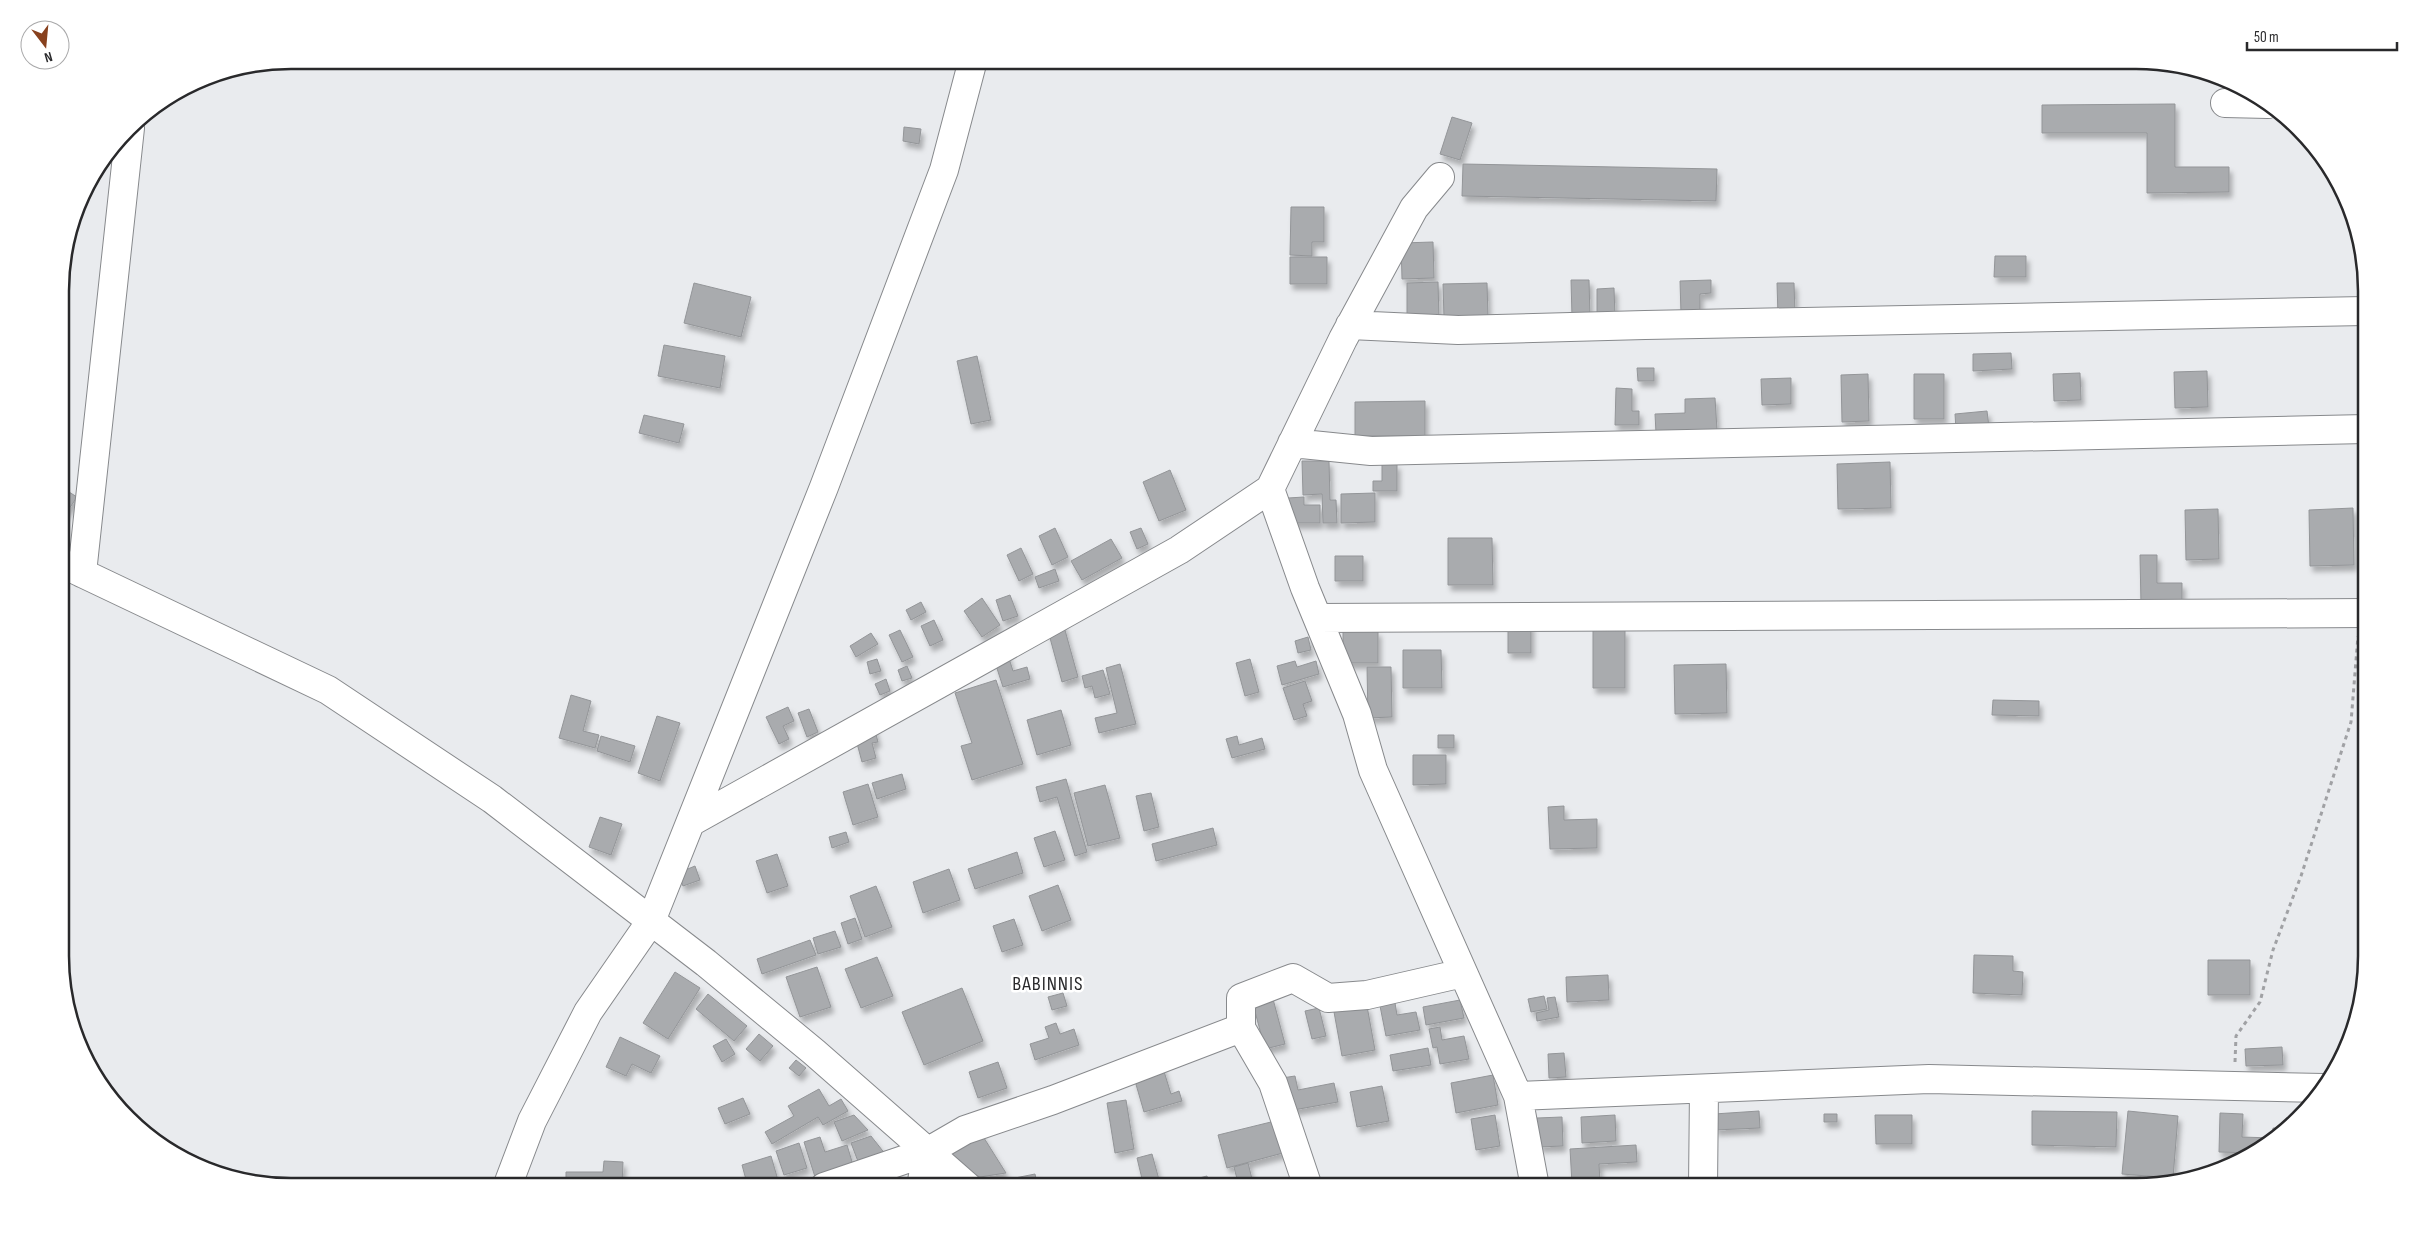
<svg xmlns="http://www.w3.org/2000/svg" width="2427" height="1247" viewBox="0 0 2427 1247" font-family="'Sofia Sans Condensed',sans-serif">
<defs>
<filter id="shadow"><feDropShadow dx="3" dy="5.5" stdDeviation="2.5" flood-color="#0004"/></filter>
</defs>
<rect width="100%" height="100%" fill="#e9ebee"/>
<path fill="#a9abae" stroke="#939598" filter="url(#shadow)" d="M2175,104V167H2229V192L2147,193V133H2042V105Z
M1452,117L1472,123L1460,160L1440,154Z
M904,127L921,129L919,144L903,141Z
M1463,164L1717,169L1716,201L1462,196Z
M1291,207H1324V242H1312V256L1290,255Z
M1433,242L1434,278L1402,279L1401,243Z
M1995,256H2026V277H1994Z
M1290,257H1327V284H1290Z
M1571,280H1589L1590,317H1572Z
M1711,280V293L1700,294V314H1681L1680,281Z
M1438,282L1439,319H1407V283Z
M694,283L751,297L741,337L684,323Z
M1487,283L1488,317L1444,318L1443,284Z
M1777,283H1794L1795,315L1778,316Z
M1614,288L1615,317H1597V289Z
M664,345L725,356L720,388L658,376Z
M2011,353L2012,369L1973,371V354Z
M977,356L991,420L971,424L957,361Z
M1637,368H1654V381H1638Z
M2207,371L2208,407L2175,408L2174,372Z
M2080,373L2081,400L2054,401L2053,374Z
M1868,374L1869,421L1842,422L1841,375Z
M1914,374H1944V419H1914Z
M1791,378V404L1762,405L1761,379Z
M1616,388L1632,389V411H1639V425H1615Z
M1715,398L1717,430L1656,433L1655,414L1685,413V399Z
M1425,401V436H1355V402Z
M1987,411L1989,427L1956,430L1955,414Z
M644,415L684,424L679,443L639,433Z
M1302,461H1329L1330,500H1336L1337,523H1323L1322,494L1303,495Z
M1890,462L1891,508L1838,509L1837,464Z
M1382,464H1397V491H1373V481H1382Z
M1170,470L1186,510L1159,521L1143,482Z
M61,487L77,497L61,521Z
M1375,493V522L1341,523V494Z
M1304,497V505H1320V523H1288V498Z
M2353,508L2354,565L2310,566L2309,510Z
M2218,509L2219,559L2186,560L2185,510Z
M1055,528L1068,557L1052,565L1039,536Z
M1141,528L1148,544L1137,549L1130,532Z
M1448,538H1492L1493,585H1448Z
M1111,539L1122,558L1082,580L1071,561Z
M1021,548L1033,574L1019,581L1007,555Z
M2140,555H2157V583H2182V604L2141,605Z
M1335,556H1363V581H1335Z
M1055,569L1059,581L1039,588L1035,577Z
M1010,595L1018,616L1003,621L996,600Z
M982,598L1000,625L982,637L964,611Z
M921,602L926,612L911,620L906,610Z
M934,620L943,640L930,646L921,626Z
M1063,623L1078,677L1062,682L1047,627Z
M1508,623H1531V653H1508Z
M900,630L913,657L902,662L889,635Z
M1593,630H1625V688H1593Z
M1343,631H1378V663H1343Z
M871,633L878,644L856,657L850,646Z
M1308,637L1311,650L1298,653L1295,641Z
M1403,650H1441L1442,688H1403Z
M1007,652L1013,671L1027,667L1030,679L1003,687L993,656Z
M877,659L881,671L870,674L867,662Z
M1250,659L1259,692L1245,696L1236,663Z
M1295,661L1297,667L1316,661L1319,674L1282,685L1277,666Z
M1120,664L1136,724L1099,733L1095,718L1117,713L1106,668Z
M1726,664L1727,713L1675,714L1674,665Z
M907,666L912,678L902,681L898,670Z
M1367,667H1391L1392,717L1368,718Z
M1103,670L1110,694L1095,698L1092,686L1085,688L1082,676Z
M886,679L890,691L880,695L875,684Z
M996,680L1023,764L972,780L961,746L972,743L955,693Z
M1305,681L1312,701L1303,704L1307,716L1294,720L1283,688Z
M571,695L591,701L583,731L599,735L595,748L559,738Z
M1993,700L2039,701V716L1992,715Z
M788,707L794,721L783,726L789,739L779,744L766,717Z
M809,709L818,732L807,737L798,713Z
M1061,710L1071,745L1037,755L1027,720Z
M657,716L680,723L660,781L638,773Z
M874,727L878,742L872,743L876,758L862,762L854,732Z
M1438,735H1454V748H1438Z
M601,736L635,746L630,762L597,751Z
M1237,736L1239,745L1262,738L1265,749L1232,758L1226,739Z
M1413,755H1446V784L1413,785Z
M902,774L906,789L877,799L872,783Z
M1066,779L1087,852L1075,856L1057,797L1040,802L1036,787Z
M868,784L878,817L853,825L843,792Z
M1105,785L1120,838L1088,846L1074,793Z
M1151,793L1159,827L1144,831L1136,796Z
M1564,806V820L1597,819V848L1550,849L1548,807Z
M600,817L622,824L611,855L589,847Z
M1213,828L1217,845L1156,861L1152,844Z
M1055,831L1065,860L1044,867L1034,838Z
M846,832L849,842L832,848L829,837Z
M1017,852L1023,873L975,889L968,869Z
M777,854L788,886L767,893L756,861Z
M695,866L700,880L683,886L678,873Z
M949,869L960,900L923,913L913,882Z
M1058,885L1071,920L1042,931L1029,896Z
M876,886L892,927L865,937L850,896Z
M855,918L862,939L848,944L841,923Z
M1014,919L1023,945L1002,952L993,926Z
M835,931L841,947L818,954L813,938Z
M810,940L816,955L762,974L757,959Z
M1974,955L2013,956V971L2023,972L2022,995L1973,993Z
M877,957L893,996L861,1008L845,969Z
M2208,960H2250V995H2208Z
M817,967L831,1007L800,1017L786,977Z
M675,972L700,988L668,1039L643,1023Z
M1608,975L1609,1000L1567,1002L1566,977Z
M962,988L983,1041L924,1065L902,1012Z
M1063,993L1067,1006L1052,1010L1048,997Z
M708,994L747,1026L734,1041L696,1009Z
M1544,996L1547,1009L1531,1012L1528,999Z
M1555,997L1559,1017L1537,1021L1536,1013L1549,1010L1547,998Z
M1273,999L1285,1044L1265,1049L1253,1004Z
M1460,1000L1464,1018L1426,1025L1423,1007Z
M1395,1003L1397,1015L1416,1012L1420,1030L1386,1036L1380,1006Z
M1367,1006L1375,1050L1342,1056L1334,1012Z
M1319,1008L1326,1036L1312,1039L1305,1011Z
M1056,1023L1060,1034L1074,1029L1079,1045L1035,1060L1030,1044L1049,1038L1045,1027Z
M1440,1027L1442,1040L1464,1036L1469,1059L1440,1064L1437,1047L1433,1048L1429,1029Z
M759,1034L773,1046L760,1061L746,1049Z
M620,1037L660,1056L651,1073L632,1064L626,1076L606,1067Z
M726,1039L735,1054L722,1062L713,1046Z
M2282,1047L2283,1065L2246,1066L2245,1049Z
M1428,1048L1431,1065L1393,1071L1390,1055Z
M1564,1053L1566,1077L1549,1078L1548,1054Z
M796,1060L806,1068L799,1076L789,1068Z
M998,1062L1007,1088L978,1098L969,1072Z
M1162,1065L1171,1094L1179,1091L1182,1101L1144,1112L1133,1074Z
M1493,1075L1498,1105L1456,1113L1451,1083Z
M1295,1076L1298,1090L1334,1083L1338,1102L1288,1111L1282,1078Z
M1382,1086L1389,1121L1357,1127L1350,1092Z
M819,1089L829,1106L841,1099L848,1111L823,1125L818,1117L772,1144L765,1132L794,1116L788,1106Z
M743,1098L750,1114L725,1124L718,1108Z
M1126,1100L1134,1149L1115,1153L1107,1103Z
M1759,1111L1760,1128L1715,1130L1714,1114Z
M2032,1111L2117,1112L2116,1147L2032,1145Z
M2128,1111L2178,1116L2173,1178L2122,1174Z
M2220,1113L2243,1114L2242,1137L2272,1138L2273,1128L2287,1129L2265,1148L2255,1153L2219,1152Z
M1824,1114H1837V1122H1824Z
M854,1115L868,1130L842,1141L834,1122Z
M1495,1115L1500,1146L1476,1150L1471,1119Z
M1615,1115L1616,1141L1582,1143L1581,1117Z
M1875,1115H1912V1144H1876Z
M1562,1117L1563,1146L1539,1147L1537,1118Z
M1275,1121L1283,1153L1227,1168L1218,1135Z
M979,1130L1006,1173L980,1177L968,1171L945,1150Z
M871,1136L886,1155L859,1164L851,1143Z
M820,1137L825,1152L847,1145L853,1165L815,1177L804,1142Z
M799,1143L807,1168L784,1175L776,1151Z
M1636,1145L1637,1162L1599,1164L1600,1182L1572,1184L1570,1149Z
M1152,1154L1161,1187H1144L1137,1158Z
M771,1156L780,1187H748L742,1165Z
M604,1161L623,1162L622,1186L566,1185V1172H603Z
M1248,1163L1254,1187H1230L1229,1185L1238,1183L1234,1167Z
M897,1173L902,1187H860Z
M1035,1174L1038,1187H996L995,1182Z
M1207,1176L1210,1187H1164Z
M1962,1179L1981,1182V1187H1961Z"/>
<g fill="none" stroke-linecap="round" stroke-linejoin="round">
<g stroke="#87898c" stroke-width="30">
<path id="minor" d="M2225,103L2268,104
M1350,325L1458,330L1645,325L2365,311
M1292,443L1371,451L2366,429
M1270,489L1305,588L1357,714L1373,770L1518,1096L1535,1187
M61,563L328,690L492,799L706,963L814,1052L968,1187
M82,573L130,128
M1318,618L2366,613
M691,822L1179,550L1270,489L1343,339L1414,208L1440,177
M1241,1028L1273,1083L1308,1187
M1518,1096L1929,1079L2323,1088
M507,1187L532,1121L588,1012L651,921L824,487L944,170L973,60
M824,1187L927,1152L965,1130L1053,1100L1241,1028V998L1293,978L1328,998L1367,995L1463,973
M921,1187L927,1152
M1703,1187L1704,1089"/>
</g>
<path stroke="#a0a1a4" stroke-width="3" stroke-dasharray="4 4" stroke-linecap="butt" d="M2235,1062L2236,1036L2260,1002L2273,950L2301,876L2351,722L2358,636"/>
<use href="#minor" stroke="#fff" stroke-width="28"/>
</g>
<g text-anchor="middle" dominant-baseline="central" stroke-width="5" stroke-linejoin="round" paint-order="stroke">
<g font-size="20" letter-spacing="1" fill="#29292b" stroke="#fff">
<text x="1048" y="984">BABINNIS</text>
</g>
</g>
<path d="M0 0H2427V1247H0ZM291 69H2136A222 222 0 0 1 2358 291V956A222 222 0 0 1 2136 1178H291A222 222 0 0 1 69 956V291A222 222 0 0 1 291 69Z" fill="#fff" fill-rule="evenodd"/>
<path fill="none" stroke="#29292b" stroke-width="2.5" d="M291 69H2136A222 222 0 0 1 2358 291V956A222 222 0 0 1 2136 1178H291A222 222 0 0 1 69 956V291A222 222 0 0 1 291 69Z"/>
<g transform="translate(45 45) rotate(164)"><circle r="24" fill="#ffffff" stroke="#a9a9aa"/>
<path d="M0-4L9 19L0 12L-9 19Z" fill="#88411e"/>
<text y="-8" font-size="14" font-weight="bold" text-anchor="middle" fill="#29292b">N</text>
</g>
<path d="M2247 42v8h150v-8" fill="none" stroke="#29292b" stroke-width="2.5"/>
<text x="2254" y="42" font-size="15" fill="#29292b" stroke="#ffffff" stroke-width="4" paint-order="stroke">50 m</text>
</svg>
